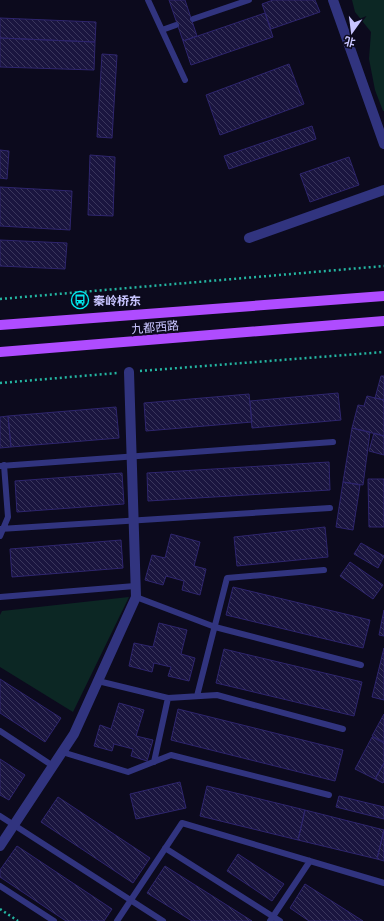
<svg xmlns="http://www.w3.org/2000/svg" width="384" height="921" viewBox="0 0 384 921" font-family="'Golos Text','Noto Sans SC',sans-serif">
<defs>
<pattern id="building-back-hatch" width="6" height="6" patternUnits="userSpaceOnUse"><rect width="6" height="6" fill="#1a153f"/><path d="M-1 5l2 2M0 0l6 6M5-1l2 2" fill="none" stroke="#3a365c"/></pattern>
</defs>
<rect width="100%" height="100%" fill="#0c0a1d"/>
<path fill="#0c2724" d="M352,0H384V111H383L375,90L369,59L371,32L355,12Z
M129,597L73,712L0,667V615L2,611Z"/>
<path fill="url(#building-back-hatch)" stroke="#2e256d" d="M169,0H185L197,36L183,41Z
M273,0H315L320,12L271,29L262,4Z
M265,13L273,37L191,65L183,41Z
M0,18L96,22L95,42L0,38Z
M0,38L95,42L94,70L0,67Z
M102,54L117,55L112,138L97,137Z
M289,64L304,104L220,135L206,95Z
M312,126L316,139L229,169L224,156Z
M0,150L9,151L7,179L0,178Z
M90,155L115,157L113,216L88,215Z
M349,157L359,185L310,202L300,174Z
M0,187L72,191L70,230L0,226Z
M0,240L67,243L65,269L0,266Z
M381,376H384V400L375,398Z
M338,393L341,420L252,428L250,401Z
M249,394L252,422L146,431L144,403Z
M367,396L384,400V436L352,428L358,405L364,406Z
M116,407L119,438L11,447L8,416Z
M8,416L11,447L0,448V417Z
M352,428L370,432L363,485L343,482Z
M374,433L384,436V455L369,451Z
M329,462L330,490L148,501L147,473Z
M122,473L124,504L17,512L15,481Z
M368,479H384V527H369Z
M343,482L360,485L353,530L336,527Z
M325,527L328,557L237,566L234,537Z
M171,534L200,542L194,566L206,569L200,595L182,590L184,581L166,576L163,585L145,580L152,555L165,558Z
M121,540L123,568L12,577L10,549Z
M361,543L384,556L378,568L354,554Z
M350,562L383,585L373,599L340,576Z
M233,587L370,620L363,648L226,615Z
M384,610V636L379,635Z
M159,623L187,630L181,654L195,658L189,681L168,676L171,667L154,663L152,672L129,666L134,643L153,647Z
M384,648V700L372,697Z
M224,649L362,682L354,716L216,683Z
M0,679L61,718L45,742L0,713Z
M119,703L144,710L136,736L153,740L147,761L131,756L133,749L114,744L112,751L94,746L100,725L111,729Z
M178,709L343,750L335,781L171,740Z
M384,714V742L372,736Z
M372,737L384,743V763L375,779L355,769Z
M0,759L25,775L9,800L0,795Z
M384,763V781L383,783L375,779Z
M180,782L186,808L136,819L130,794Z
M207,786L305,810L298,840L200,816Z
M339,796L384,807V819L336,807Z
M58,797L150,858L133,883L41,822Z
M305,810L384,830L377,859L298,840Z
M384,830V861L377,859Z
M17,846L112,909L104,921H66L0,877V870Z
M238,854L284,884L272,901L227,871Z
M165,866L252,921H192L147,893Z
M305,884L363,921H309L290,908Z"/>
<g fill="none" stroke-linecap="round" stroke-linejoin="round">
<path stroke="#24b5a1" stroke-width="2.5" stroke-dasharray="2 3" stroke-linecap="butt" d="M0,299L384,266
M140,371L384,352
M0,383L117,373
M0,909L18,921"/>
<path stroke="#31347f" stroke-width="6" d="M148,0L185,80
M193,19L249,0
M162,30L176,25
M0,466L333,442
M0,529L330,508
M0,536L8,517L4,465
M0,597L135,586
M136,597L215,627L361,665
M98,681L168,698L217,695L343,729
M197,696L227,578L324,570
M0,731L53,766
M62,752L128,772L171,755L329,795
M154,762L168,698
M0,816L163,921
M165,848L280,921
M0,886L54,921
M117,921L182,823L384,883
M270,921L310,861"/>
<path stroke="#31347f" stroke-width="10" d="M333,0L384,144
M249,238L384,190
M0,846L74,734L136,597L129,372"/>
<path stroke="#af4cff" stroke-width="10" d="M0,325L384,296
M0,352L384,321"/>
</g>
<defs>
<g id="bus-ring" transform="scale(0.9)"><circle r="9.5" fill="#0c0a1d" stroke="#00eaf0" stroke-width="1.5"/><path d="M-5-6H5V4H4V6H2V4H-2V6H-4V4H-5ZM-3.5-4V0h7V-4ZM-3.5 1.2v1.5H-2V1.2ZM2 1.2v1.5H3.5V1.2Z" fill="#00eaf0"/></g>
</defs>
<g fill-rule="evenodd">
<use href="#bus-ring" x="80" y="300"/>
</g>
<g text-anchor="middle" dominant-baseline="central" stroke-width="4" stroke-linejoin="round" paint-order="stroke">
<g font-size="12" font-weight="bold" fill="#c8c5ff" stroke="#0c0a1d" text-anchor="start">
<text x="93" y="300">秦岭桥东</text>
</g>
<g font-size="12" fill="#c8c5ff" stroke="#0c0a1d">
<text transform="translate(155 327) rotate(-5)">九都西路</text>
</g>
</g>
<g transform="translate(352 32) rotate(194)" stroke="#0c0a1d" stroke-width="3" paint-order="stroke">
<path d="M0-3L7 15L0 10L-7 15Z" fill="#c8c5ff"/>
<text y="-6" font-size="11" font-weight="bold" text-anchor="middle" fill="#c8c5ff">北</text>
</g>
</svg>
